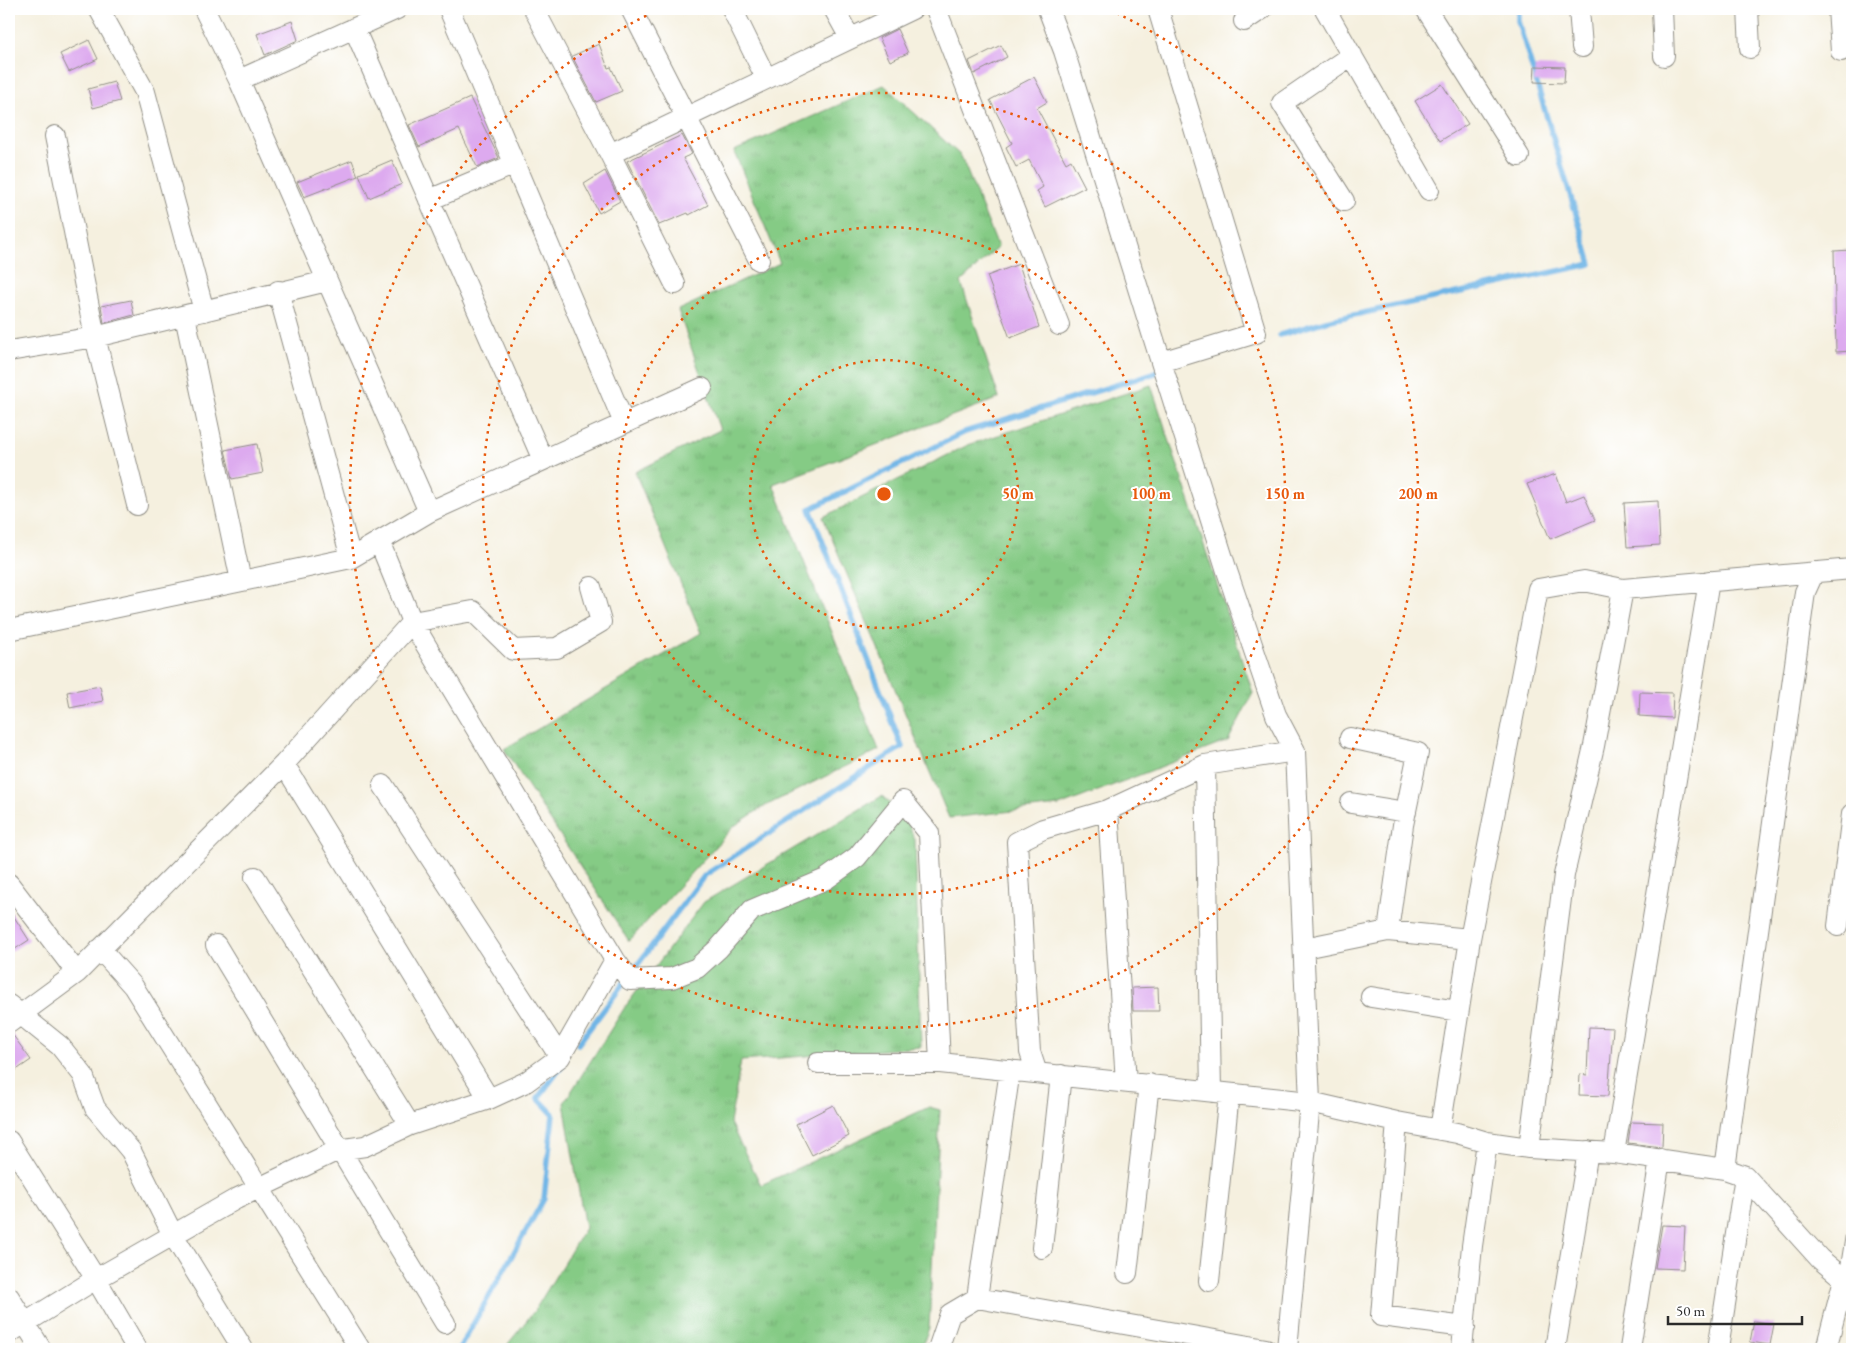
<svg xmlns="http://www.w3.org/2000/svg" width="1861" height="1358" viewBox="0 0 1861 1358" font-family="'EB Garamond',serif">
<defs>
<pattern id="grass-tufts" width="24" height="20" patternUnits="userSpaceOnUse" patternTransform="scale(1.25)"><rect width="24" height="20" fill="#85cb85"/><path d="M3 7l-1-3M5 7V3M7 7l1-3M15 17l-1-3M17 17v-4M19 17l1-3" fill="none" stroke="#73ae73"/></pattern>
</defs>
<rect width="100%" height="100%" fill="#fff"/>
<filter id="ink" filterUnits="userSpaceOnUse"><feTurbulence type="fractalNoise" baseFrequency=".02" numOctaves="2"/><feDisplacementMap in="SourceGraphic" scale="10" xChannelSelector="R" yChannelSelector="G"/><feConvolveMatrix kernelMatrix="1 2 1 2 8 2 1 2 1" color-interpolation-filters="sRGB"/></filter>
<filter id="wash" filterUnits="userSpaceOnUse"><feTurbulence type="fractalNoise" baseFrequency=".0096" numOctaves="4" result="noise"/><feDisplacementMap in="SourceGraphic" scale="20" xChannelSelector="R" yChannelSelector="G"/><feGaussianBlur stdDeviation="1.12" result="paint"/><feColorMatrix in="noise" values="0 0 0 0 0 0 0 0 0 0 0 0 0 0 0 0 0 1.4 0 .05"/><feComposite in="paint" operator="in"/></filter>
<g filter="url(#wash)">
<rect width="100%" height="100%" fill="#f5f0df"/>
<path fill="url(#grass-tufts)" stroke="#587b58" d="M884,85L961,156L998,247L961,282L999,398L773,484L879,750L763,807L734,826L629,941L504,749L701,633L635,472L720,430L678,310L780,263L734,151Z
M1151,385L1253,693L1228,741L1059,806L949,818L823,517L968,445Z
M882,796L906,818L915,840L921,1047L741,1061L730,1123L761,1185L929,1107L940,1110L929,1328L921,1349H504L535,1310L585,1228L564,1103L625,1007L704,902Z"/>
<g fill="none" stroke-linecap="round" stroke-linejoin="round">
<path stroke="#6fb5e6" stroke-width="5.5" d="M1280,335L1326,321L1591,264L1518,21V9
M578,1044L705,875L902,747L810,509L965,432L1158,372
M459,1349L544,1199L553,1114L538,1098L562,1066"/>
</g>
<g id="blocks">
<path fill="#ddaaef" d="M292,21L298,40L265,55L257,34Z
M897,29L908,53L890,61L879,38Z
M89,40L98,59L69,72L60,54Z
M599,44L608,68L611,67L622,91L596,102L572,56Z
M1001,45L1007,57L974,74L969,61Z
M1535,66L1565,67L1564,83L1534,82Z
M1034,77L1047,102L1037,108L1066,163L1071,160L1085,187L1045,207L1037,191L1043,187L1029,160L1016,167L1006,147L1012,143L990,100Z
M114,82L120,101L93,108L88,89Z
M1442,84L1468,124L1440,141L1415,101Z
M470,98L499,158L477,167L459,129L419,147L409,125Z
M682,135L692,154L683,158L708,205L689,215L688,213L659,225L627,161Z
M352,160L358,176L304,197L297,182Z
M392,160L402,184L369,198L359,174Z
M605,171L620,201L599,213L584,184Z
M1852,250V351L1836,352L1834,251Z
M1019,264L1039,327L1010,338L987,276Z
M131,300L134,315L104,323L101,306Z
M257,444L263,473L232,479L225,450Z
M1556,474L1566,502L1584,495L1595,520L1550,539L1527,484Z
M1658,501L1660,545L1627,547L1624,503Z
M100,686L103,701L70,708L67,692Z
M1640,692L1673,693L1672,718L1639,716Z
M9,909L29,940L9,953Z
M1158,987L1159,1011H1133L1132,988Z
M1589,1027L1613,1028L1608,1096L1579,1095L1580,1074L1587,1075Z
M12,1034L31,1060L9,1075V1035Z
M833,1105L849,1136L812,1155L796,1124Z
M1631,1122L1663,1123L1662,1147L1628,1143Z
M1662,1225L1685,1226L1683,1269L1655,1268Z
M1754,1321L1774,1324L1770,1345L1750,1342Z"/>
</g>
</g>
<g filter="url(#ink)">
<use href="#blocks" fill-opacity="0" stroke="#908e85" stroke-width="1"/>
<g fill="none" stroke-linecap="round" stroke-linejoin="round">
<g stroke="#908e85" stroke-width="12">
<path id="lane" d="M1844,1279L1852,1229"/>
</g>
<g stroke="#908e85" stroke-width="22">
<path id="street" d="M99,9L145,92L204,311
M204,9L239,80L397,9
M449,9L624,423
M631,9L759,260
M732,9L766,78
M834,9L850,38
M936,9L1059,325
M1048,9L1064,51L1161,362L1256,333L1158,9
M1325,9L1429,190
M1426,9L1519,156
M1579,9L1582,47
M1662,9L1664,56
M1748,9L1750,48
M1838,9L1841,51
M535,11L610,154L675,284
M1244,21L1262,9
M354,28L543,460
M239,80L429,512
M55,136L95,337L137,505
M610,154L912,9
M429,200L515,164
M1344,201L1282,103L1352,55
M278,291L351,558
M185,316L241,581
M9,351L95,337L327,281
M1161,362L1227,571L1276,715L1295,751L1310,1102L1287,1349
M379,541L412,622L615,960L630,980L672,978L697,968L719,948L752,910L826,879L857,857L903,801L929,833L940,1063L1310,1102L1397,1122L1457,1133L1487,1142L1529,1148L1614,1153L1725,1169L1745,1176L1820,1259L1844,1279L1852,1280
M9,630L351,558L429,512L702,388
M1350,738L1418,753L1403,825L1388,931
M284,764L489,1099
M1205,765L1211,1092
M383,785L560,1057L615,960
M1351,803L1406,812
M1108,810L1126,1082
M255,877L410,1125
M9,884L77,973
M1838,926L1852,814
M216,945L445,1323
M1304,948L1388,931L1470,939
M100,949L133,986L360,1349
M1371,997L1458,1011
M9,1005L60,1046L83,1075L95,1108L131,1151L173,1235L243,1349
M9,1023L77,973L284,764L412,622L473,611L513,650L557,648L601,622L591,587
M818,1063H940
M1037,1073L1030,1052L1017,842L1043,829L1108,810L1205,765L1295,751
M1397,1122L1381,1316L1465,1327
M1440,1130L1470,939L1538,589L1584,581L1623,589L1852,569
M9,1141L96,1279L137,1349
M1529,1148L1564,875L1594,746L1623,589
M1614,1153L1709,581
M1725,1169L1805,592L1814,572
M1042,1248L1061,1075
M1127,1273L1149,1084
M1209,1281L1229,1094
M9,1297L41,1349
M977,1298L1266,1349
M9,1333L96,1279L236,1199L338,1150L365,1146L410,1125L489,1099L526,1082L560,1057
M938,1349L950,1314L977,1298L1010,1070
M1462,1349L1472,1246L1487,1142
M1555,1349L1588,1151
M1630,1349L1660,1159
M1718,1349L1745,1176
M1826,1349L1844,1279"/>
</g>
<use href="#lane" stroke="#fff" stroke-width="10"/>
<use href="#street" stroke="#fff" stroke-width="20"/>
</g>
</g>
<g fill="none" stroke="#e8590c" stroke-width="2.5" stroke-dasharray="2.5 5">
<circle cx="884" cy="494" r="134"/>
<circle cx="884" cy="494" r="267"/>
<circle cx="884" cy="494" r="401"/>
<path d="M1110 10A534 534 0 1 1 658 10"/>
</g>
<circle cx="884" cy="494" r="8" fill="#e8590c" stroke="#fff" stroke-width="2.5"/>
<g font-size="15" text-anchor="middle" font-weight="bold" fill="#e8590c" stroke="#fff" stroke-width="4" stroke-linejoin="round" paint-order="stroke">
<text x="1018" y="499">50 m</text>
<text x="1151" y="499">100 m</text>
<text x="1285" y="499">150 m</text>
<text x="1418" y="499">200 m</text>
</g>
<rect width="1861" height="1358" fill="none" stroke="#fff" stroke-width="30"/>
<path d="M1668 1316v8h134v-8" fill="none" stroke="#2b2b2b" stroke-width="2.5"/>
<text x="1676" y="1316" font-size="15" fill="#2b2b2b" stroke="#ffffff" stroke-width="4" paint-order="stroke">50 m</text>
</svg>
